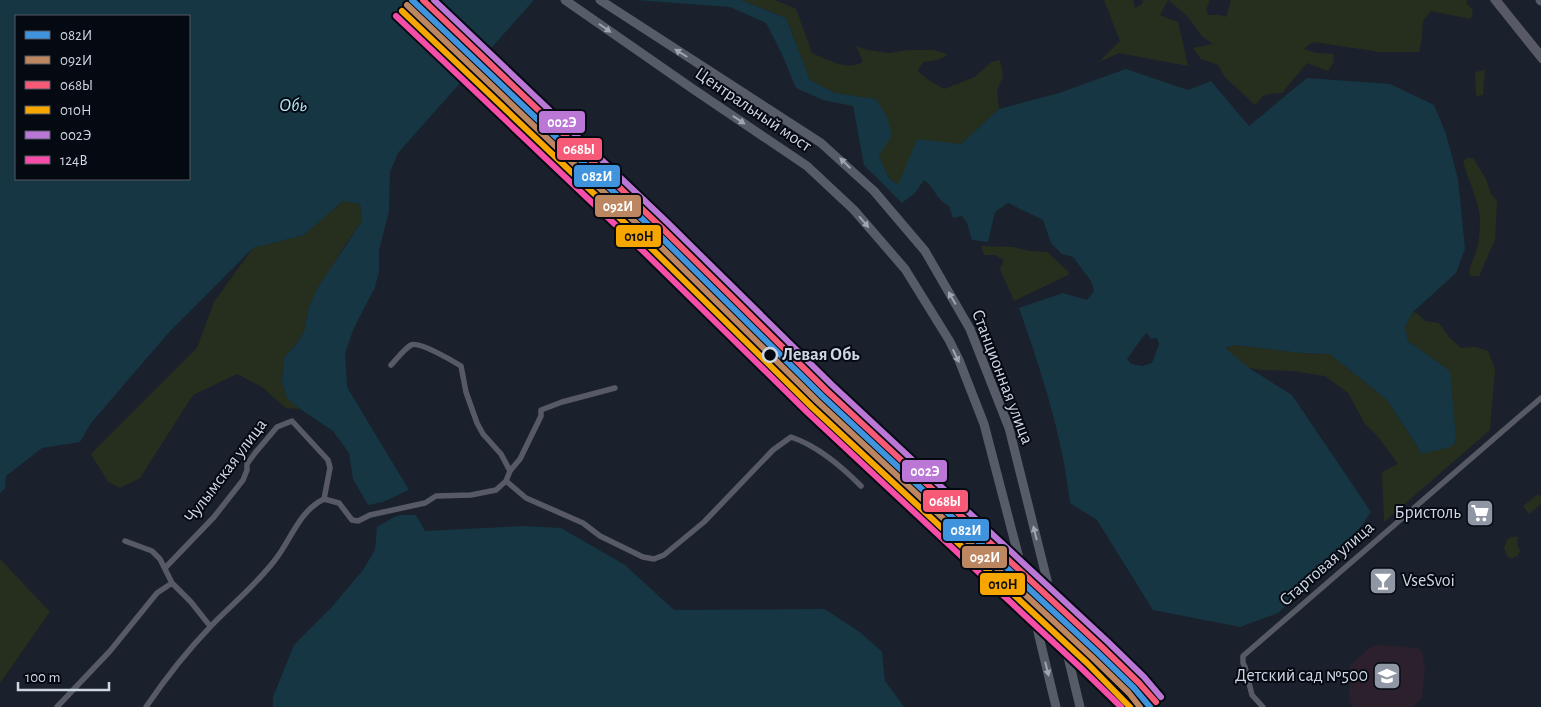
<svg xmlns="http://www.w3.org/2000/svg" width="1541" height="707" viewBox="0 0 1541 707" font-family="'Alegreya Sans',sans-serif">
<rect width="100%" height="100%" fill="#1a212c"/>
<path fill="#2c202c" d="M1377,645L1418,648L1423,654V660L1425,665L1422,698L1412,707H1354L1349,701L1350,665L1370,648Z"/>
<path fill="#262f1d" d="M741,0H775L796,9L812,53C828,60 847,71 863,62L856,46L867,50L889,53L910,50H934L948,55L937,60L923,62L918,71L927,79L944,89L975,77L991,62L1000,60L1003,77L997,90L999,109L961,144L898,185L888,177L879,155L876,99L835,93L810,80L786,18Z
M1104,0H1133L1135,8L1142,4L1143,0H1210L1206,9L1208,15H1220L1226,17L1231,0H1467V4L1473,10L1471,19L1431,11C1421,21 1423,23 1422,36C1422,41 1420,47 1419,52H1380L1313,42L1304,49L1316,53L1333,54L1334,62L1328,71L1307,63L1282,93L1264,95L1255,105L1224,76L1218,65L1201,59L1193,48L1213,44L1203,37L1186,15L1168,0L1160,15L1178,22L1188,66L1119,53L1099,62L1120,41Z
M1485,70L1483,95L1476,96L1475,72Z
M1468,158H1473L1486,179L1491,194L1497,201L1495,240L1479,276H1470C1468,265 1476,256 1478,246C1479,238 1480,229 1480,222C1480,201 1468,181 1463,161Z
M343,201L360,204L362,221L343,248L308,309L305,329L298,342L284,357L282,382L287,398L300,409L286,408L262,387L237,374L193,395L140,478L120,488L108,482L91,454L197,348L214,302L253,248L304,235Z
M981,246L1013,247L1029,251L1047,252L1069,272L1068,275L1014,301L1000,269L1004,260L995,255H984Z
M1413,312L1418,314L1425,321L1439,323L1449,337L1461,348L1476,347L1488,351L1495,369L1490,430L1384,522L1382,472L1398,464L1379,438L1365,424L1348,393L1325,376L1292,371L1261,370L1249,368L1224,349L1235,345L1300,353L1330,354L1387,400L1422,454L1450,371L1408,341L1405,327Z
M1537,495L1541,496V504L1529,514L1523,506Z
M1511,537H1518L1517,545L1520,550L1518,555L1512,559L1507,556L1504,547L1507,540Z
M0,559L50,612L0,683Z"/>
<path fill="#153642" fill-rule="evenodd" d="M0,0H534L398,153L390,172L389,211L379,250V272L375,287L353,330L345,354L347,387L409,490L383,502L368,505L353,479L349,453L333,431L300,409L287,398L282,382L284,357L298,342L305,329L308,309L318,287L362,221L360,204L343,201L304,235L253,248L170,331L91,423L80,442L42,448L6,476L5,488L0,493ZM16,16H189V179H16Z
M636,0H741L786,18L810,80L835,93L876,99L887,117L892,135L879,155L888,177L898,185L917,139L961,144L999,109L1059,93L1126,69L1188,90L1211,81L1249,126L1307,78L1390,84L1434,105L1446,134L1458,179L1465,249L1456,273L1413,312L1405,327L1408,341L1450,371L1456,439L1454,444L1450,447L1422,454L1387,400L1330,354L1300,353L1235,345L1225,348L1249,368L1292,395L1371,512L1348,545L1278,613L1240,627L1153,610L1097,520L1070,503C1063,438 1041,370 1019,308L1063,293L1087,300L1094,291L1091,281L1073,257L1062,254L1051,243L1043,220L1008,203L995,212L988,242L972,240L967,223L962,216L953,218L949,206C935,198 936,189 924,180L915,193L902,203L864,165L853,106L823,100L796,88L781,52L766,23L730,7ZM1147,333L1151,339L1157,338L1159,344L1152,363L1142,366L1131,364L1127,359C1133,352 1141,337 1147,333Z
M401,515H416L425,531L523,526L561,528L625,565L674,610L825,609L861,633L882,652L885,681L904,707H273V697L294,645L330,609L363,570L375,550L377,527L394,517Z"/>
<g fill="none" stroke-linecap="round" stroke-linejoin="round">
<path stroke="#353c48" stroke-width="9" stroke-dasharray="9 4.5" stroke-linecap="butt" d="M1020,562L1038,632
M1047,580L1068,657"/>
<path stroke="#575a64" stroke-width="5.5" d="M1493,0L1541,60
M1498,0L1541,53
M391,365C397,359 404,349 411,345C419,341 453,361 461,366L466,392L477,423L483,434L501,454L510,471
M506,481L526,498L583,523L600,536L643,557L654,559L664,555L704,522L773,450L791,437C818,446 841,466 861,486
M324,499L339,503L352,520L358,521L370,515L425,503L436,496L471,495L496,490L506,481L510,471L520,459L541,416V410L562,402L615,388
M125,541L152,551L160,559L172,583L191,602L210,626
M165,568L214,517L243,480L247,470V464L255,453L277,427L292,421L328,460L330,468L324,499
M57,707L110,651L157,593L172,583
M146,707C165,679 187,651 211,626C232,604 256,585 275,560C291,540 299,511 324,499
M1263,707L1252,695L1245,667L1243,663V656L1541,398"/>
<path stroke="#565c68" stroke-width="9" d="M565,0L693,89L807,166L854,210L905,269L949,340L959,360L984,424L1020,562
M600,0L821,143L874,191L925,251L970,329L1009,428L1047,580
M1540,0L1541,1
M1038,632L1056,707
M1068,657L1080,707"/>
<g stroke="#050911" stroke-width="10">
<path id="rail-1" d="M412,0L658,234L822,396L1097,652L1134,688L1150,707"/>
</g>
<g stroke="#050911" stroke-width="10">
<path id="rail-2" d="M407,5L653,239L817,401L1092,657L1129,693L1140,707"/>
</g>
<g stroke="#050911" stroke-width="10">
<path id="rail-3" d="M423,0L663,229L827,391L1102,647L1139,683L1156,702"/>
</g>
<g stroke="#050911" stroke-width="10">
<path id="rail-4" d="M402,11L648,245L812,407L1087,663L1130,707"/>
</g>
<g stroke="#050911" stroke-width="10">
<path id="rail-5" d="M434,0L668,223L832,385L1107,641L1144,677L1161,697"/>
</g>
<g stroke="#050911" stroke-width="10">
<path id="rail-6" d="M396,16L642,250L807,412L1081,668L1121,707"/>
</g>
<use href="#rail-1" stroke="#4094de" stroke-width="6"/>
<use href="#rail-2" stroke="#bb8660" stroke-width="6"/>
<use href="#rail-3" stroke="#f75a77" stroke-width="6"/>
<use href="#rail-4" stroke="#f7a600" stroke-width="6"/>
<use href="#rail-5" stroke="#ba77d6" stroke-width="6"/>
<use href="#rail-6" stroke="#f54da8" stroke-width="6"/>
</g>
<defs><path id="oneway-solid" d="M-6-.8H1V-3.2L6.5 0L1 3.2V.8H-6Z" transform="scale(1.25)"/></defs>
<g fill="#9ea6b2">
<use href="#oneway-solid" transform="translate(605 28) rotate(35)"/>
<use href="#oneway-solid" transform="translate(681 53) rotate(-148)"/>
<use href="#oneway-solid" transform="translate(739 120) rotate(34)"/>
<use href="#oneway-solid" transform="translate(845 163) rotate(-136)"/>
<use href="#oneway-solid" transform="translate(864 222) rotate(49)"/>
<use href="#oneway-solid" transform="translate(952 298) rotate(-120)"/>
<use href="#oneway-solid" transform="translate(956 356) rotate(65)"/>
<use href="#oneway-solid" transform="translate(1035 533) rotate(-104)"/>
<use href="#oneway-solid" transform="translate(1047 669) rotate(76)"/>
</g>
<defs>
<g id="supermarket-square" transform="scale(1.4375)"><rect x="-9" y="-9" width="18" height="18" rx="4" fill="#8f97a4" stroke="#050911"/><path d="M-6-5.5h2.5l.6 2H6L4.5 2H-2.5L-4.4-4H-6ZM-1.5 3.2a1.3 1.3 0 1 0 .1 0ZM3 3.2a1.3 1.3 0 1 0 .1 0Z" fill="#fff"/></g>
<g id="bar-square" transform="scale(1.4375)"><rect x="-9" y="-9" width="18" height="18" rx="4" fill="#8f97a4" stroke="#050911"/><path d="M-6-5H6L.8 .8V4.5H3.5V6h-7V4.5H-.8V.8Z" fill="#fff"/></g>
<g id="school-square" transform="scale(1.4375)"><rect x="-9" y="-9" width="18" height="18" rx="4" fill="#8f97a4" stroke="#050911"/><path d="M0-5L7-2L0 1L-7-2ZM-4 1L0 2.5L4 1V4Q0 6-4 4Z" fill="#fff"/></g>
</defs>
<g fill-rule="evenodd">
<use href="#supermarket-square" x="1480" y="513"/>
<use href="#bar-square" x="1383" y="581"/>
<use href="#school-square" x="1387" y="676"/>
</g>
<circle fill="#050911" stroke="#ced7e4" stroke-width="2.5" cx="770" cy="355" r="7"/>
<g text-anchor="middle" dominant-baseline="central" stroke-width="4" stroke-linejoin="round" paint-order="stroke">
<g font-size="18" fill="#ced7e4" stroke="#050911">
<text transform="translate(753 110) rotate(34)">Центральный мост</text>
<text transform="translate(1002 377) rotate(69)">Станционная улица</text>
<text transform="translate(226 471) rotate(-53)">Чулымская улица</text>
<text transform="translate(1327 564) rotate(-41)">Стартовая улица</text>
</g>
<g font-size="18" font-weight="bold" fill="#ced7e4" stroke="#050911" text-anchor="start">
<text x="782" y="355">Левая Обь</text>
</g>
<g font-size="18" fill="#ced7e4" stroke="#050911" text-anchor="end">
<text x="1461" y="513">Бристоль</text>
<text x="1402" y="581" text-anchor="start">VseSvoi</text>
<text x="1368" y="676">Детский сад №500</text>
</g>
<g font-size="19" font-style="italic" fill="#b4e8fc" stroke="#050911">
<text x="293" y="105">Обь</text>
</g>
</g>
<g stroke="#050911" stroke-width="2">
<rect x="538" y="110" width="48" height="24" rx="5" fill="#ba77d6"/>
<rect x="556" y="137" width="47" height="24" rx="5" fill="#f75a77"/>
<rect x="573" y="164" width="48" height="24" rx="5" fill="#4094de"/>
<rect x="594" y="194" width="48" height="24" rx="5" fill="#bb8660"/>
<rect x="615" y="224" width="47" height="24" rx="5" fill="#f7a600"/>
<rect x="901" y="459" width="47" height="24" rx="5" fill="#ba77d6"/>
<rect x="922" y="489" width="47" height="24" rx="5" fill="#f75a77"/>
<rect x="942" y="518" width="48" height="24" rx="5" fill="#4094de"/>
<rect x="961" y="545" width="47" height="24" rx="5" fill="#bb8660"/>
<rect x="979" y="572" width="47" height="24" rx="5" fill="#f7a600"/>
</g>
<g font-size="14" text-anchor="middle" font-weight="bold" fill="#fff">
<text x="562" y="127">002Э</text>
<text x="579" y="154">068Ы</text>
<text x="597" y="181">082И</text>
<text x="618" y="211">092И</text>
<text x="925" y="476">002Э</text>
<text x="945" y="506">068Ы</text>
<text x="966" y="535">082И</text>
<text x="985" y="562">092И</text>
</g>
<g font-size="14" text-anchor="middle" font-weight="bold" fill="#111">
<text x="639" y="241">010Н</text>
<text x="1003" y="589">010Н</text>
</g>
<rect x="15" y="15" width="175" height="165" fill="#050911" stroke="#555b65"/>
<rect x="25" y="31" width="25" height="8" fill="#4094de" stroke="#555b65"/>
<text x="60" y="40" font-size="15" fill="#ced7e4">082И</text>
<rect x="25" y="56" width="25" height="8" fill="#bb8660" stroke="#555b65"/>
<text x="60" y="65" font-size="15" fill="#ced7e4">092И</text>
<rect x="25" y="81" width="25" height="8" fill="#f75a77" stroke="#555b65"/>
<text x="60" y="90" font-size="15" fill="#ced7e4">068Ы</text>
<rect x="25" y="106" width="25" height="8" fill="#f7a600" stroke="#555b65"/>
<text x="60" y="115" font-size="15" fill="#ced7e4">010Н</text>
<rect x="25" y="131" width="25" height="8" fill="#ba77d6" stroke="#555b65"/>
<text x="60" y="140" font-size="15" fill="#ced7e4">002Э</text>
<rect x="25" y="156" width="25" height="8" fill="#f54da8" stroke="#555b65"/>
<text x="60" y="165" font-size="15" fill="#ced7e4">124В</text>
<path d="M18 682v8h91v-8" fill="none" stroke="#ced7e4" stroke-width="2.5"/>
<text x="25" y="682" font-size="15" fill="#ced7e4" stroke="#050911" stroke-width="4" paint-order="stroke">100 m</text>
</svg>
